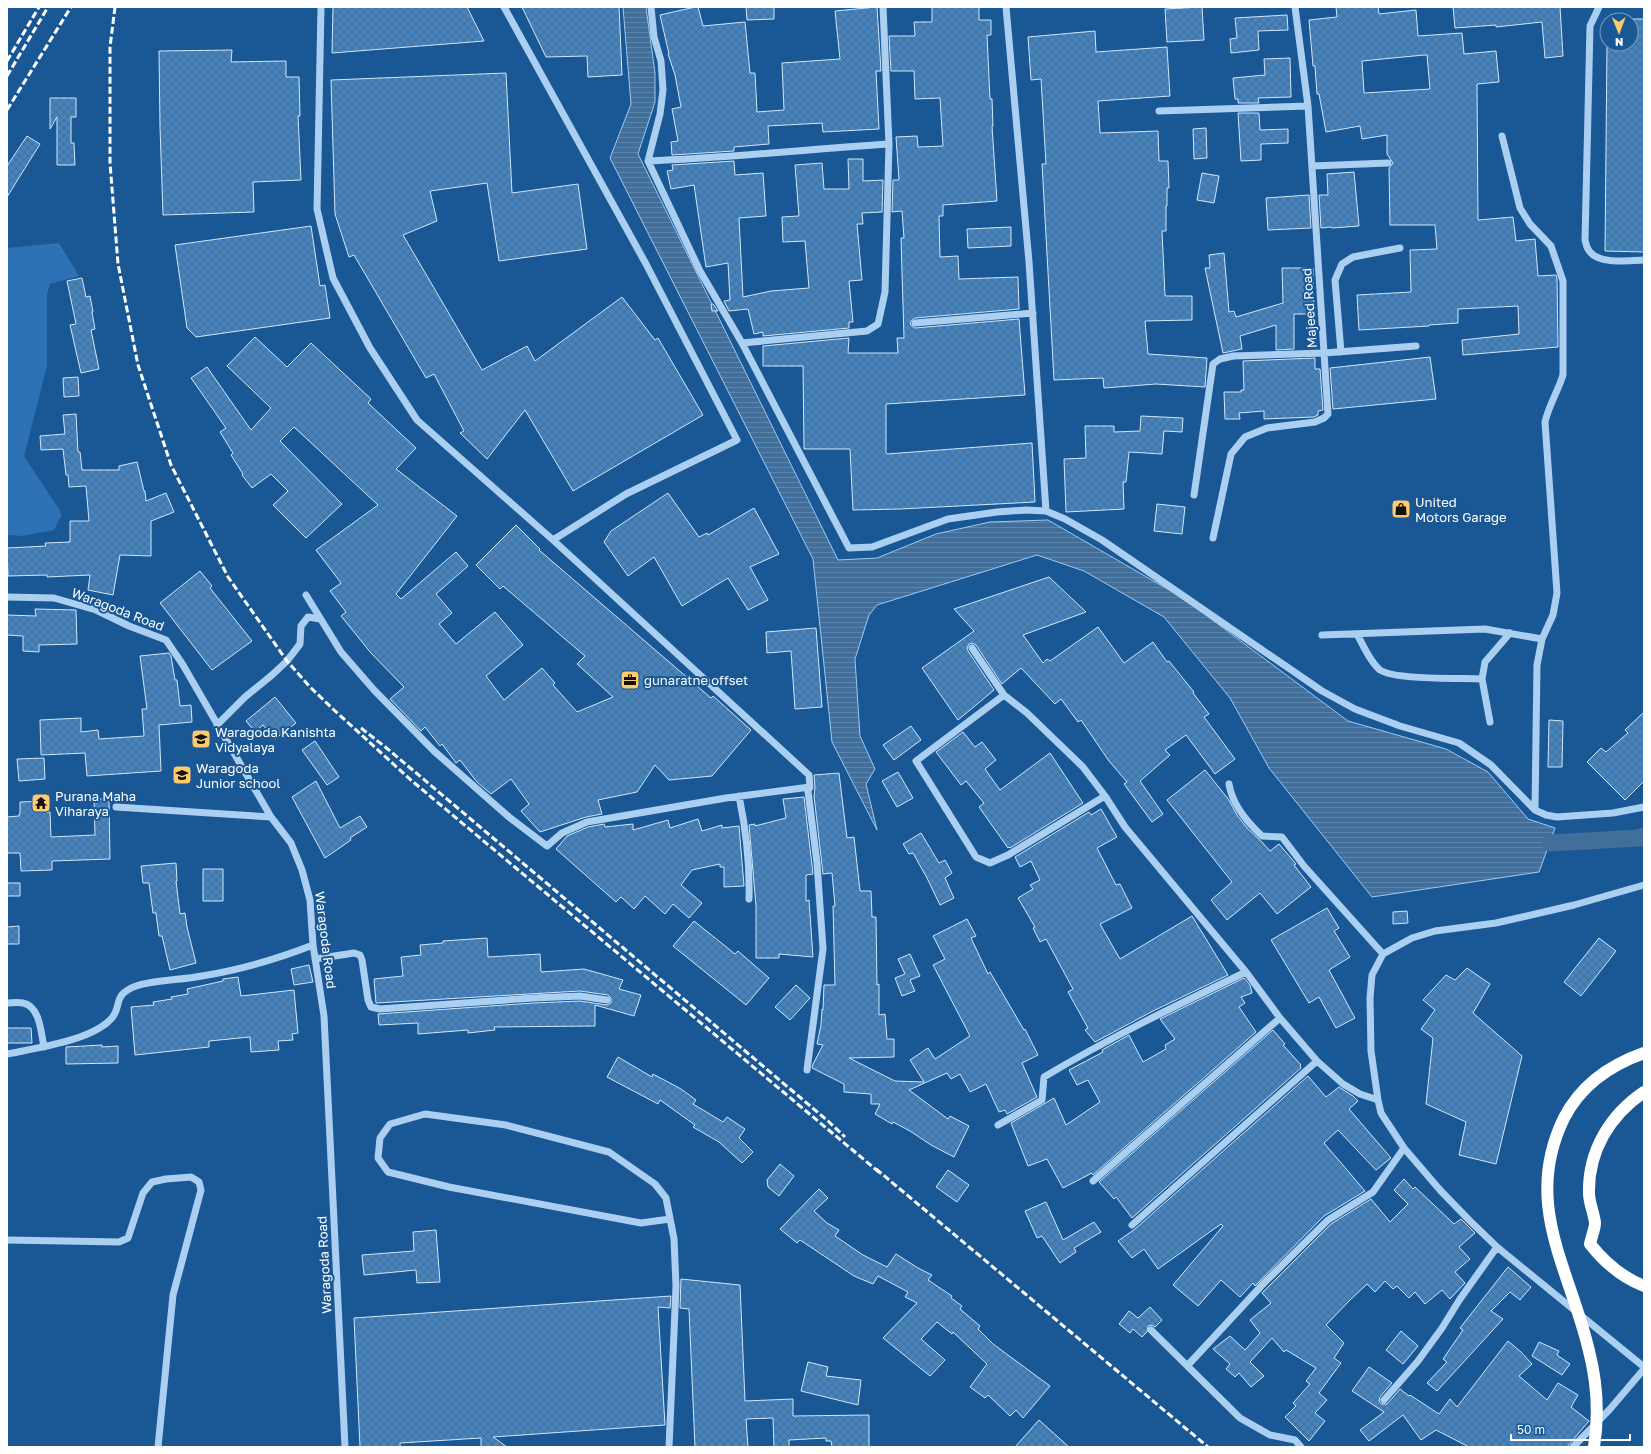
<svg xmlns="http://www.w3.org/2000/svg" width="1651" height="1454" viewBox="0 0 1651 1454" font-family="'Golos Text',sans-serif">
<defs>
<pattern id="water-rules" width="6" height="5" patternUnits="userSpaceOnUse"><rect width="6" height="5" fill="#426e9b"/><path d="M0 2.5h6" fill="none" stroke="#5e84aa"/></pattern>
<pattern id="building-cross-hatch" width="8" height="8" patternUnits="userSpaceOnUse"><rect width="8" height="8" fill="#4583be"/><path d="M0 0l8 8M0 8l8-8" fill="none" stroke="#486d90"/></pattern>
</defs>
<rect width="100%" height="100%" fill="#195795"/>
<path fill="#2c72b4" d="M59,243L79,276L50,284L47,294V366L24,456L62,514L54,530L22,536L7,535V248Z"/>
<path fill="url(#water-rules)" stroke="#9dcaf3" d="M623,7H646L655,73V102L638,154L838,560L877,558L936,534L990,522L1048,520L1183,598L1348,721L1446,749L1488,772L1528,819L1555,828L1539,872L1372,897L1269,768L1230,698L1164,617L1084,571L1037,555L877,605L869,615L855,659L860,736L875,769L866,784L877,830L832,742L813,559L610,158L631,104Z"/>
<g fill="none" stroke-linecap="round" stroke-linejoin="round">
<path stroke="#426e9b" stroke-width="17" d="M1550,843L1639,838L1644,836"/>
</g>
<path fill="url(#building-cross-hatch)" stroke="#d1e7fb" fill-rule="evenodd" d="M333,7H467L484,41L332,53Z
M522,7H619L622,75L588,77L587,56L546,57Z
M695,7H698L703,26L745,22L750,73H755L757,112L784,110L782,63L840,59L835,11L877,7L881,71H876L879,129L823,132L822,123L768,126L769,144L734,147V151L672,155L671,142L678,141L672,109L681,107L675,75L668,54H669L660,15Z
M746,7H774V19L747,20Z
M932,7H979V20H991V35H987L990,99H992L993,126H992L997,201L943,205V216H939L940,257L958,256L959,279L1018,277L1019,309L915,318L911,321L910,324L913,327L915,328L1019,319L1025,395L886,404V453L887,454L1032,443L1035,502L900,509L853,510L850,449H804L803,366H763V346L849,338L848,353H898L897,338H904L901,238H904L902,211L892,212L893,180H899L896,137L917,136L918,147L943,146L940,98L915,99L914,71H891L889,36H915L914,22H932Z
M1202,7L1204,40L1167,42L1165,9Z
M1336,7H1378L1379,14L1416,10L1418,36L1462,33L1464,54L1496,51L1499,82L1477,84L1478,220L1513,217L1516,241L1535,239L1538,276L1556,275L1557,278L1558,347L1463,355L1462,340L1519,334L1518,306L1458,309V323L1429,325V326L1359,330L1357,295L1411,292L1410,250L1437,249L1435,225H1390L1389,168L1393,163L1387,154V135L1362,139L1360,126L1326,132L1319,94H1317L1315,66H1313L1309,20L1337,17ZM1424,55H1427L1430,89L1364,93L1362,61Z
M1453,7H1560L1563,56L1545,58L1542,22L1496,27V25L1455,28Z
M1287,15L1288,30L1258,31L1259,50L1231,53L1230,39L1237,38L1235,18Z
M1631,19H1644V252L1605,251L1607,44H1631Z
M1095,31L1096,52L1167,47L1170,96L1098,101L1100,133L1158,131L1159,161H1168L1169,188H1167V206H1166V231H1162L1165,295L1166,296H1192V320L1145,321L1148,354L1207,358L1205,387L1156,384L1104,388L1103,378L1054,380L1042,164H1046L1041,79L1031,80L1028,37Z
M232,50L231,62L286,61V77H299L300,116H298L301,180L253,182L254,212L163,215L160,127L159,51Z
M1290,58L1291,97L1258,98L1259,103H1238V99H1235L1233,78L1265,75L1264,59Z
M506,73L512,193L578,184L587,249L499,261L487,183L430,191L437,221L403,235L482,370L527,346L535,361L622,297L655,340L658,338L703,415L573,491L525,410L487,459L460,433L464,431L434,374L426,378L354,255L349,257L335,214L331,80Z
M50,98H76V117H71V143H74L75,165H57V117L50,129Z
M1238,113H1259L1260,130L1288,129V143L1261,144V160L1241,161Z
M1206,128L1207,158L1194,159L1193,129Z
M27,136L40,144L7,197V166Z
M848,159H863V181L883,180L882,212L862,213L863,224H857L862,280L849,281L853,322H849V328L763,336V332L754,334L748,309L729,311L724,301L730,300L728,263L706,267L694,185L671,189L667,171L673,170L672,165L734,161L735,175L763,173L766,216L739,218L743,297L771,291L809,288L805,241L783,242L782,217L799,216L795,165L822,163L824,189H849Z
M1354,172L1359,226L1332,228L1331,227L1321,228L1319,195H1328L1327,174Z
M1202,173L1219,176L1214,203L1197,200Z
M1309,195L1311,228L1268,230L1266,198Z
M311,226L320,286L325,285L330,318L196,337L187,328L175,245Z
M1011,227V246L968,248L967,229Z
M1224,253L1229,312L1234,311L1236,317L1283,303L1282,268H1313L1314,314H1294V349L1276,350V325L1240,336L1242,349L1223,353L1205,268H1210L1209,255Z
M82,278L86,297L90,296L93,312H92L95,329L91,330L99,369L81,373L70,325L76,324L67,281Z
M711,304H713L718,311H712Z
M255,337L287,367L311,343L371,399L368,403L416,448L396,469L457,516L396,594L401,599L456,552L468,566L436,594L452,613L439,624L456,644L495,612L523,645L486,676L504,700L542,668L555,683L553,685L577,712L613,697L577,664L585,656L503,586L500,589L476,565L516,525L540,549L539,550L711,698L713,696L751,730L712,776L669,780L655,765L637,792L598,800L602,814L586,817L540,832L521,811L529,804L511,779L491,794L477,782L460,760L456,763L442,744L440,746L425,727L421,731L390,699L404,687L371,653L341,616L346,612L330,591L341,583L316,550L378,505L294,427L280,441L342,504L306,538L273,505L288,491L271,474L252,488L242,475L243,474L231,455L233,453L220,432L226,428L191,378L207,367L251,430L271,408L227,366Z
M1430,357L1436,399L1333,409L1330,368Z
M1315,358V369H1320L1323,410L1318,411V415L1314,417L1264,419V411L1239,413L1240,419H1225L1224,392H1241V390H1244L1243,361Z
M78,377L79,396L64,397L63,378Z
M76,414L78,452H80L82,470H119V466L137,462L144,491H145L146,501L166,493L174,512L151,521V556L120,555L113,595L88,590L90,575L47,577V575L8,576L7,548L46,546L45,543L70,542V521H89L86,486L69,487L68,475H66L63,449L41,450L40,436L65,434L63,415Z
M1141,416L1183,418L1182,432L1164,431L1162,454L1129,452L1126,482H1123L1124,509L1066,512L1064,459L1086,458L1085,426H1114V432L1140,431Z
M668,493L699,537L707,533L708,535L754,508L779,554L750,567L768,600L748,610L728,578L682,606L654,557L628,576L604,542L611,531Z
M1157,504L1185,507L1182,534L1154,531Z
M200,571L212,586L210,588L252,641L212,670L160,603Z
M1049,577L1086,612L1023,635L1043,663L1047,659L1050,661L1098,627L1124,663L1153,642L1167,662L1169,661L1194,692L1193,693L1209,714L1204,717L1235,759L1215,774L1186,735L1165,750L1170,755L1140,781L1163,814L1152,822L1124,784L1127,782L1109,761L1081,720L1078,722L1061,699L1055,704L1021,668L1002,684L976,645L972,643L969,644L967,648L968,651L994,690L958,720L922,668L974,631L954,609Z
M35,609L76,610L77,644L39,645V652L23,651V636L7,635V615L36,616Z
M816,628L822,707L795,709L791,651L767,653L766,632Z
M169,653L171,656L175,680H177L180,706L191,705L192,722L159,725L161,771L87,776L85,753L41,755L40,720L81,718V732L98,730L99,739L144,736L142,709H147L140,656Z
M275,697L296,723L275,739L263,725L255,732L246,721Z
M1644,712V781L1625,800L1587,762L1601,748L1606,752L1628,733L1625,730Z
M1549,720L1563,721L1562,767H1548Z
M911,726L921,740L894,760L883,745Z
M963,732L975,747L982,742L996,760L985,769L1000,790L1050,753L1083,803L1010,848L1009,847L1008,848L979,807L984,803L966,781L961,785L936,752Z
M315,741L339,777L327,785L302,750Z
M44,758L45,779L19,781L17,759Z
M1205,770L1229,800L1237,815L1248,829L1261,841L1270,851L1279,844L1296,864L1294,865L1311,887L1277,914L1260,893L1227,920L1211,900L1232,882L1167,800Z
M898,772L913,798L897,807L882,781Z
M839,773L847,838L854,837L860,891H871L872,917H876L877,985L879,984V1015L885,1014L887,1039H894V1057L849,1058L895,1081L924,1082L910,1060L928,1048L935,1059L970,1036L933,965L945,959L933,936L967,919L976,936L971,938L988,974L990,972L1024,1030L1025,1029L1038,1055L1022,1063L1037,1097L1007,1114L1005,1110L999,1112L986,1084L970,1092L960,1074L951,1079L947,1073L909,1090L948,1119L950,1116L969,1126L954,1157L931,1145L910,1131L893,1122L892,1124L875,1114L880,1104H871V1094L844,1092V1084L812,1068L813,1064L823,1045L817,1044L821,1025L822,1009L823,1010L824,985H835L833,906H835L832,873L823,874L814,796L815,787L814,775Z
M316,781L340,828L360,816L367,827L350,838L351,840L325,858L292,797Z
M804,797L813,874L806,875V901L809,900L813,957L779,954V958H756V906L749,825L755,824V826L786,818L783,799Z
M94,799H109L110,859L52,861V870L21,871L20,853H7V817L19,816V814H20V802L47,801V812H50L51,837L95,835Z
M1101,809L1117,837L1097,848L1116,885L1120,884L1132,908L1100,924L1120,959L1192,916L1228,975L1153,1011L1095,1042L1085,1030L1088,1028L1068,992L1073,989L1046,939L1040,942L1033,928L1035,927L1018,898L1033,889L1030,885L1040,880L1031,861L1020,867L1015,857L1089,812L1091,815Z
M698,819L702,831L722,825V828L739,826L744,886L724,887V867H720V864L692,870L681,885L702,903L689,918L673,904L665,914L645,896L634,909L621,897L616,902L556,849L567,836L588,827L604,824L605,827L633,824V830L668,820L670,828Z
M921,833L939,863L945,860L952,873L945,878L954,898L940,905L927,878L913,853L909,854L903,844Z
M176,863L177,881H176L180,914L185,913L187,927L196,963L170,970L162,936H159L156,913H153L149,883H143L141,866Z
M203,869H223V901H203Z
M7,883H20V896H7Z
M1327,908L1339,928L1334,931L1350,957L1329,970L1355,1018L1336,1028L1319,997L1309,1003L1271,940Z
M1407,911L1408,923L1393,924V912Z
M694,921L735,954L738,951L769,978L746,1005L673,946Z
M19,926V944H7V927Z
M487,938L488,957L540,954L541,972L584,969L623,980L619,989L641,995L634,1016L595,1005V1026L494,1027L495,1030L468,1033V1030L418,1034V1023L379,1025L378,1014L533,1003L580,1001L607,1005L611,1003V998L608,995L580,991L376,1003L374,979L403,976L401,957L421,955L420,945L443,943V941Z
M1599,938L1616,951L1581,996L1564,982Z
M910,954L920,976L910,980L915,991L902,996L895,978L905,974L898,959Z
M309,965L313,982L294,985L291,969Z
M1467,968L1490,984L1473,1013L1522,1056L1496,1164L1459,1155L1466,1122L1426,1104L1433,1038L1421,1029L1435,1010L1423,1000L1446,975L1455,980Z
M238,977L241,996L294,990L298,1033L292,1034L293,1040L278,1041L279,1050L251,1052L250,1037L209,1041V1047L135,1055L131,1007L154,1005L153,1002L172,999L171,997L188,994L187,989L223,981V979Z
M1244,978L1250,985L1252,993L1241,997L1245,1003L1239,1007L1256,1032L1093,1175L1092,1173L1063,1188L1047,1159L1028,1166L1011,1123L1054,1098L1066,1125L1100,1102L1088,1080L1077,1085L1069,1070L1103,1052L1102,1050L1129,1035L1143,1062L1166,1049L1165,1045L1175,1039L1160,1019Z
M796,985L810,998L790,1020L775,1007Z
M7,1028H31L32,1043H7Z
M1273,1030L1285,1044L1283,1045L1301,1065L1300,1066L1301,1068L1132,1218L1116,1197L1114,1199L1099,1182Z
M102,1045V1047L118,1046V1063L66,1064V1047Z
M618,1057L652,1077L653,1074L681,1089L696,1100L693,1104L723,1122L727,1117L745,1129L739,1138L753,1152L742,1163L719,1142L693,1127L695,1125L660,1100L658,1104L607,1077Z
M1308,1076L1326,1097L1339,1087L1353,1096L1358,1101L1349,1109L1391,1158L1376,1170L1338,1130L1324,1143L1365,1191L1324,1216L1255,1286L1253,1283L1240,1297L1221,1280L1198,1306L1173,1285L1223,1226L1221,1224L1158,1269L1144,1249L1132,1258L1118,1241L1135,1229Z
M780,1164L794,1176L779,1196L768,1187L767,1180Z
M948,1170L969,1185L957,1202L936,1187Z
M1404,1179L1413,1189L1415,1187L1454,1224L1461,1219L1475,1233L1459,1247L1470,1259L1455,1272L1465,1283L1450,1299L1442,1290L1425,1304L1415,1292L1409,1298L1397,1286L1393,1289L1385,1281L1375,1292L1367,1284L1350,1300L1326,1325L1344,1343L1334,1358L1341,1363L1319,1393L1327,1400L1315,1413L1325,1421L1309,1441L1285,1417L1296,1406L1293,1403L1310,1384L1306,1381L1316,1368L1286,1350L1284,1352L1272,1338L1250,1362L1264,1376L1251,1387L1239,1373L1235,1377L1226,1369L1230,1364L1213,1349L1230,1336L1245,1350L1260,1333L1250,1320L1271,1303L1262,1293L1331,1224L1371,1199L1390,1222L1408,1204L1394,1190Z
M819,1189L828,1198L814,1211L827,1223L839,1230L835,1236L863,1255L887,1267L896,1254L918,1268L932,1275L928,1280L952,1296L951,1298L962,1306L960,1309L980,1326L978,1329L993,1344L1050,1386L1023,1418L1016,1410L1010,1416L988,1395L985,1398L970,1387L987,1364L953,1332L952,1334L937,1322L921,1339L945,1360L930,1376L883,1338L917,1303L905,1297L908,1292L878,1276L873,1284L854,1276L800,1240L797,1243L780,1229Z
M1046,1202L1063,1240L1094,1222L1101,1232L1074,1248L1076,1252L1060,1263L1042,1236L1037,1238L1025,1211Z
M436,1230L440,1282L417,1283L416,1270L364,1275L362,1255L414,1251L413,1232Z
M1508,1267L1531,1287L1520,1300L1510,1292L1491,1311L1503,1319L1437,1391L1427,1383L1447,1362L1443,1359L1463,1330L1460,1328Z
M681,1279L740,1285L745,1401L793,1399V1416L869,1415V1447H832L831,1441H826V1438L789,1440V1447H774L773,1418L746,1419L748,1447H695L689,1309L680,1308Z
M671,1296L670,1308L658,1307L665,1425L493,1437L507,1447H481V1438L400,1443V1447H360L354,1318Z
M1150,1307L1162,1320L1155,1327L1152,1325L1148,1326L1147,1332L1142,1337L1133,1329L1130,1333L1119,1324L1129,1311L1138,1318Z
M1401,1331L1418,1346L1403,1364L1386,1350Z
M1508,1341L1521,1352L1532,1364L1519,1376L1547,1400L1558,1383L1578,1395L1571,1407L1589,1421L1567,1447H1469L1436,1430L1421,1440L1403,1415L1369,1441L1360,1430L1384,1412L1352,1391L1369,1367L1392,1383L1380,1397L1379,1401L1381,1404H1387L1400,1389L1409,1396L1410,1395L1439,1414L1450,1399L1457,1407Z
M1539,1342L1559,1351L1557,1355L1570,1364L1562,1375L1532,1356Z
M808,1362L828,1367L826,1376L861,1380L858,1405L801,1391Z
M1039,1420L1069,1447H1015Z"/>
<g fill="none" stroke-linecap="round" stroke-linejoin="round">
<path stroke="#abcff0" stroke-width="7" d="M321,7L317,209L333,278L370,348L417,420L553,540L809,775L810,787L808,791L817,863L823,949L807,1070
M504,7L646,264L737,440L626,494L553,540
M651,7L654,37L661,61L663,90L660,114L648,161L700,271L742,343L849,548L872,547L948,519L997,512L1026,510L1046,511L1065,519L1102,540L1322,691L1355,709L1400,726L1459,743L1491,765L1535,810L1546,815L1557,817L1613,813L1644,807
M1006,7L1029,262L1046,511
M1599,7L1590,26L1585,240C1586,243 1586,246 1588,249C1596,265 1629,261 1644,260
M1159,111L1308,106
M1502,136L1520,208L1530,224L1551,246L1563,281V375C1558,391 1549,405 1545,422L1557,593L1553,615L1542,639L1537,665L1535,810
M648,161C729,158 809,149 889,144
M1312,166L1388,163
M915,323L1033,313
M742,343L867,331L878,324L885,292L889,144L883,7
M1341,352L1335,280L1342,264L1353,257L1400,248
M1194,495L1213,364L1220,359L1233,356L1324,353L1416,346
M1213,538L1231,454L1245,437L1267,428L1315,422L1324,418L1328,414L1308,106L1295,7
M306,595L341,652L374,690L434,751L509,817L547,846L562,833L587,822L726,798L810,787
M7,597L54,598L96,610L129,626L166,640L183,665L271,817L291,843L302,870L310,900L313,945L324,1016L345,1447
M1357,634C1363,645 1370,662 1380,670C1394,680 1462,678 1482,679
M1322,635L1485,629L1542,639
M972,648L1004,695L1027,713L1083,767L1105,796L1125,827L1246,972L1280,1018L1317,1061L1343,1084L1360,1094L1378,1100
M1004,695L916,761L976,857L990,863L1008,855L1105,796
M1490,722L1482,679L1485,662L1510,633
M217,725L245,697L272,675L287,661L300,644L301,626L308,617L320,619
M1229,784C1232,804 1248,823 1262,836L1282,837L1304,866L1383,954
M739,796C746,830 750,864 749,899
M116,807L271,817
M1644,885L1574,905L1496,923L1435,931L1412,938L1383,954L1372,975L1370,998L1371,1051L1378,1100L1381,1113L1404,1148L1440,1190L1470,1221L1497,1247L1644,1367
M315,959L354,953L360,955L362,960L368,1000L371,1007L380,1009L533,998L580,996L607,1000
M7,1003C12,1003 18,1002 23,1003C40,1006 41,1033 44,1047
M7,1054C36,1048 89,1041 110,1020C124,1007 110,996 136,986C154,980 182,980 202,976C240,970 277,959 313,945
M998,1125L1042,1100L1044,1077C1109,1038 1177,1005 1246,972
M1093,1181L1280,1018
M1132,1225L1317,1061
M7,1240L119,1242L128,1238L143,1193L152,1182L166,1179L191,1177L199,1182L201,1190L173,1295L158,1447
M1151,1330L1240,1418L1270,1435L1295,1440L1301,1447
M1188,1365L1264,1283L1328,1220L1373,1192L1404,1148
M1384,1400L1418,1361L1442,1328L1460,1299L1497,1247
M669,1447L676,1286L674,1239L666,1198L655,1184L609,1152L506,1125L425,1114L390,1124L380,1138L378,1158L388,1172L449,1187L641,1223L670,1219
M1573,1447L1610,1409L1644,1369"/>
<path stroke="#fff" stroke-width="12" d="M1644,1092C1610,1115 1588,1151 1589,1193C1589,1203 1594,1213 1595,1223C1595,1229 1591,1238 1590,1244C1605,1263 1621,1277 1644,1286
M1594,1447C1599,1415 1597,1382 1589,1351C1570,1269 1522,1204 1564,1118C1581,1085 1610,1065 1644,1053"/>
<path stroke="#fff" stroke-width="3" stroke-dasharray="7 3" stroke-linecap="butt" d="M115,7L110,47V163L118,264L138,365L171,465L228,577L287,661L309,686L334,710L412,781L880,1173
M7,61L39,7
M7,76L48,7
M7,110L71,7
M361,728L389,750L828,1121L845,1137
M876,1169L1208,1447"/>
</g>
<defs>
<g id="shop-square" transform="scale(1)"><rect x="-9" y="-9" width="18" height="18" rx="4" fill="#ffca6a" stroke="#195795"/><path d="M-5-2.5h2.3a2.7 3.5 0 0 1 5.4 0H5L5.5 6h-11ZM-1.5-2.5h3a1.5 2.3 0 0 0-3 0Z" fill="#111"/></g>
<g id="office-square" transform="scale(1)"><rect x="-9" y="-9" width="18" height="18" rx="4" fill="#ffca6a" stroke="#195795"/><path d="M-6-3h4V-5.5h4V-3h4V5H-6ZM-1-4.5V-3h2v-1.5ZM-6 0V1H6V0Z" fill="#111"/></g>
<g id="school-square" transform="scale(1)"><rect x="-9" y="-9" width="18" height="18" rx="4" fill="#ffca6a" stroke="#195795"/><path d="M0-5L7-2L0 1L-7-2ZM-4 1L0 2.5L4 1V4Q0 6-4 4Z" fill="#111"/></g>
<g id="temple-square" transform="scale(1)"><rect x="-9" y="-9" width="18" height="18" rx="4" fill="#ffca6a" stroke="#195795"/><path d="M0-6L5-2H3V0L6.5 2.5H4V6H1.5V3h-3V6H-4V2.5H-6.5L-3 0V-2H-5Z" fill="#111"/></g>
</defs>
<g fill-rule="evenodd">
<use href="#shop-square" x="1401" y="509"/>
<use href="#office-square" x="630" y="680"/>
<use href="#school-square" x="201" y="739"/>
<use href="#school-square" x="182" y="775"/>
<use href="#temple-square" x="41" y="803"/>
</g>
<g text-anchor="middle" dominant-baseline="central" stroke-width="4" stroke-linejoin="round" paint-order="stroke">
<g font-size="13" fill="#fff" stroke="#195795">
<text transform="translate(1309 308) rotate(-94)">Majeed Road</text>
<text transform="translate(118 609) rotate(21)">Waragoda Road</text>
<text transform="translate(326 940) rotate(83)">Waragoda Road</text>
<text transform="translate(324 1265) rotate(-93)">Waragoda Road</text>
</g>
<g font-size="13" fill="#fff" stroke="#195795" text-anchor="start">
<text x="1415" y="502">United<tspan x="1415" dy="15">Motors Garage</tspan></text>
<text x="644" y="680">gunaratne offset</text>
<text x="215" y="732">Waragoda Kanishta<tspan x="215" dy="15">Vidyalaya</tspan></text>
<text x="196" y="768">Waragoda<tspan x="196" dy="15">Junior school</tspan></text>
<text x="55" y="796">Purana Maha<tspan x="55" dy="15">Viharaya</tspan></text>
</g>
</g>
<rect width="1651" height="1454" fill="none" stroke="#ffffff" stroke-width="16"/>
<g transform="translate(1619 32) rotate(179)"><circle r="19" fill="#195795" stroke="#759abf"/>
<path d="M0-3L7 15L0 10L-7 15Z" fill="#ffca6a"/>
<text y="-6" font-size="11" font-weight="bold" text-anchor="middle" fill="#ffffff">N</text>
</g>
<path d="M1511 1434v6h119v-6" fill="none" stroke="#ffffff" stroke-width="2"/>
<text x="1517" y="1434" font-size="12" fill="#ffffff" stroke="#195795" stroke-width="3" paint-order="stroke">50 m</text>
</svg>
